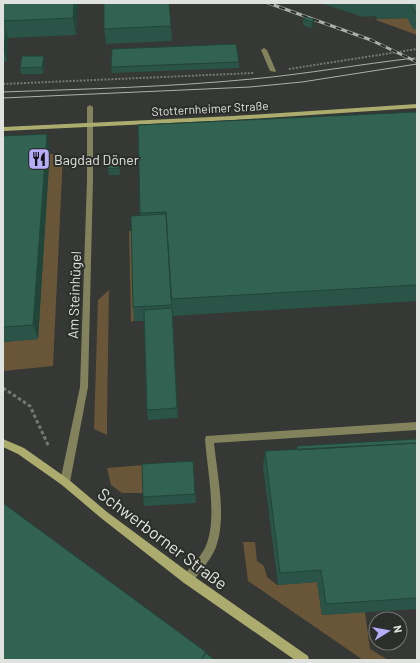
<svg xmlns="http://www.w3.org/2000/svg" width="420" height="663" viewBox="0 0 420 663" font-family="Barlow,sans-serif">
<rect width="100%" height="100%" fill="#353834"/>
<path fill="#695537" d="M408,18L413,29H417V35L376,20L377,19Z
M49,154H63L53,366L3,371V342L38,339Z
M129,231H133L134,321L131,322Z
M109,290L107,419V435L94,429L98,300Z
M143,465L144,493H122L111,485L107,468Z
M243,542H255L257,561L264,566L267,577L277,585L317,582L322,615L365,612L370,649L388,660H363L248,581Z"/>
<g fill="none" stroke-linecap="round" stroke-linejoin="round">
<path stroke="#757874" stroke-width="2" stroke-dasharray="2 1.5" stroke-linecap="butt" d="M289,69L417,49
M3,84L254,73"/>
<path stroke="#757874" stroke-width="3" stroke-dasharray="3.5 2.5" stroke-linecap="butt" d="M3,388L30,406L49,447"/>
<path fill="#82825c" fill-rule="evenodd" d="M264,48L267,50L276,71L275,72L270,71L261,50Z
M417,422V430L214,443C217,474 227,517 216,547C211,560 200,571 192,583L188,584L184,583L183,579L184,575C192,565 203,555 207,543C217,516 207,468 205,439L206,436Z"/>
<path fill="#82825c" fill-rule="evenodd" d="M90,105L93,107V180L88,387L70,482L68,485L65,486L62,485L60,482L80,387L87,180V107Z"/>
<path fill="#acac6f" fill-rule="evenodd" d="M417,104V108L233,120L3,131V127L233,116Z
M3,439L24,448L68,479L107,512L192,575L308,656L309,660H295L184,583L101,518L62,485L18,454L3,447Z"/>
<path stroke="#adafac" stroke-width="1" d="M3,92C86,89 169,87 252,79C307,74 361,64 415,58
M3,98L250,87L302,82L417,64"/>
<g stroke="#adafac" stroke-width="3">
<path id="rail" d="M268,3L371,40L417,62"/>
</g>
<use href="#rail" stroke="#2b2e2a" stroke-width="2" stroke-dasharray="6" stroke-linecap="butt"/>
</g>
<path fill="#2a5447" d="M3,3H78L76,35L8,38V40L7,62H3Z
M320,3H417V29H413L407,18L377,19L376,16L363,17Z
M303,19H314V25L311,28L303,25Z
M171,26L172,41L106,44L104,29Z
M45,62L43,74H21L20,68Z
M239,62V68L112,73L111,67Z
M417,112V301L172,316L178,418L148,420L147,410L144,321H134L133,307L140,215L138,125Z
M3,136L50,149L38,339L3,342Z
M119,162L120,175H109L108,169Z
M417,439V609L322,615L317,582L278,585L263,466L265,451L296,450L297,446Z
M193,461L196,503L144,506L143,497Z"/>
<path fill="#224539" d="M74,3H78L76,35L73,18Z
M314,19V25L311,28L312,22Z
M6,29L8,40L7,62L4,50Z
M44,56L45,62L43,74L42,67Z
M47,134L50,149L38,339L33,325Z"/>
<path fill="#316252" stroke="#224539" d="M3,3H74L73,18L3,21Z
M104,3H169L171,26L104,29Z
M411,3H417V14H416Z
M306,17L314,19L312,22L303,19Z
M3,29H6L4,50H3Z
M236,44L239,62L111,67L112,49Z
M22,56H44L42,67L20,68Z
M417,112V285L171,299L166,212L140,213L138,125Z
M47,134L33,325L3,327V136Z
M118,156L119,168L108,169V157Z
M166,214L172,305L133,307L131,216Z
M172,308L177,408L147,410L144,310Z
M417,439V443L298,450L297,446Z
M417,443V598L326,604L321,570L280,573L265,451Z
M193,461L195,494L143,497L142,464Z
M3,503L206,652L201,660H3Z
M206,653L215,660H201Z"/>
<defs>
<g id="restaurant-square" transform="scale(1.15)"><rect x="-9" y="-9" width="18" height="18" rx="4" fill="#b6acf8" stroke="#2b2e2a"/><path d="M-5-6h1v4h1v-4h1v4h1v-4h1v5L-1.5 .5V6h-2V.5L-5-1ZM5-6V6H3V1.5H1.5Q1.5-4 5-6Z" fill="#111"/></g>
</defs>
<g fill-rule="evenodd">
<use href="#restaurant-square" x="39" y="159"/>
</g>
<g text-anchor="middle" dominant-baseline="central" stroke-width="4" stroke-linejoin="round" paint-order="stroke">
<g font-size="12" fill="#e0e2df" stroke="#2b2e2a">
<text transform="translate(210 108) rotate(-3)">Stotternheimer Straße</text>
</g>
<g font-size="14" fill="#e0e2df" stroke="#2b2e2a" text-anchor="start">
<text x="54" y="159">Bagdad Döner</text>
</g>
<g font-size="14" fill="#e0e2df" stroke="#2b2e2a">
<text transform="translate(74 295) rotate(-88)">Am Steinhügel</text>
</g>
<g font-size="17" fill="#e0e2df" stroke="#2b2e2a">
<text transform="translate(163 538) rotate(37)">Schwerborner Straße</text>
</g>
</g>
<rect width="420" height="663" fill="none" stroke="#e0e2df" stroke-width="8"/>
<g transform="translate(388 631) rotate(79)"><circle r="19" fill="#2b2e2a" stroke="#737672"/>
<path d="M0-3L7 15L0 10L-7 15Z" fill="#b6acf8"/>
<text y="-6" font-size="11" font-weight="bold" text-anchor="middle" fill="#e0e2df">N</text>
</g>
</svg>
